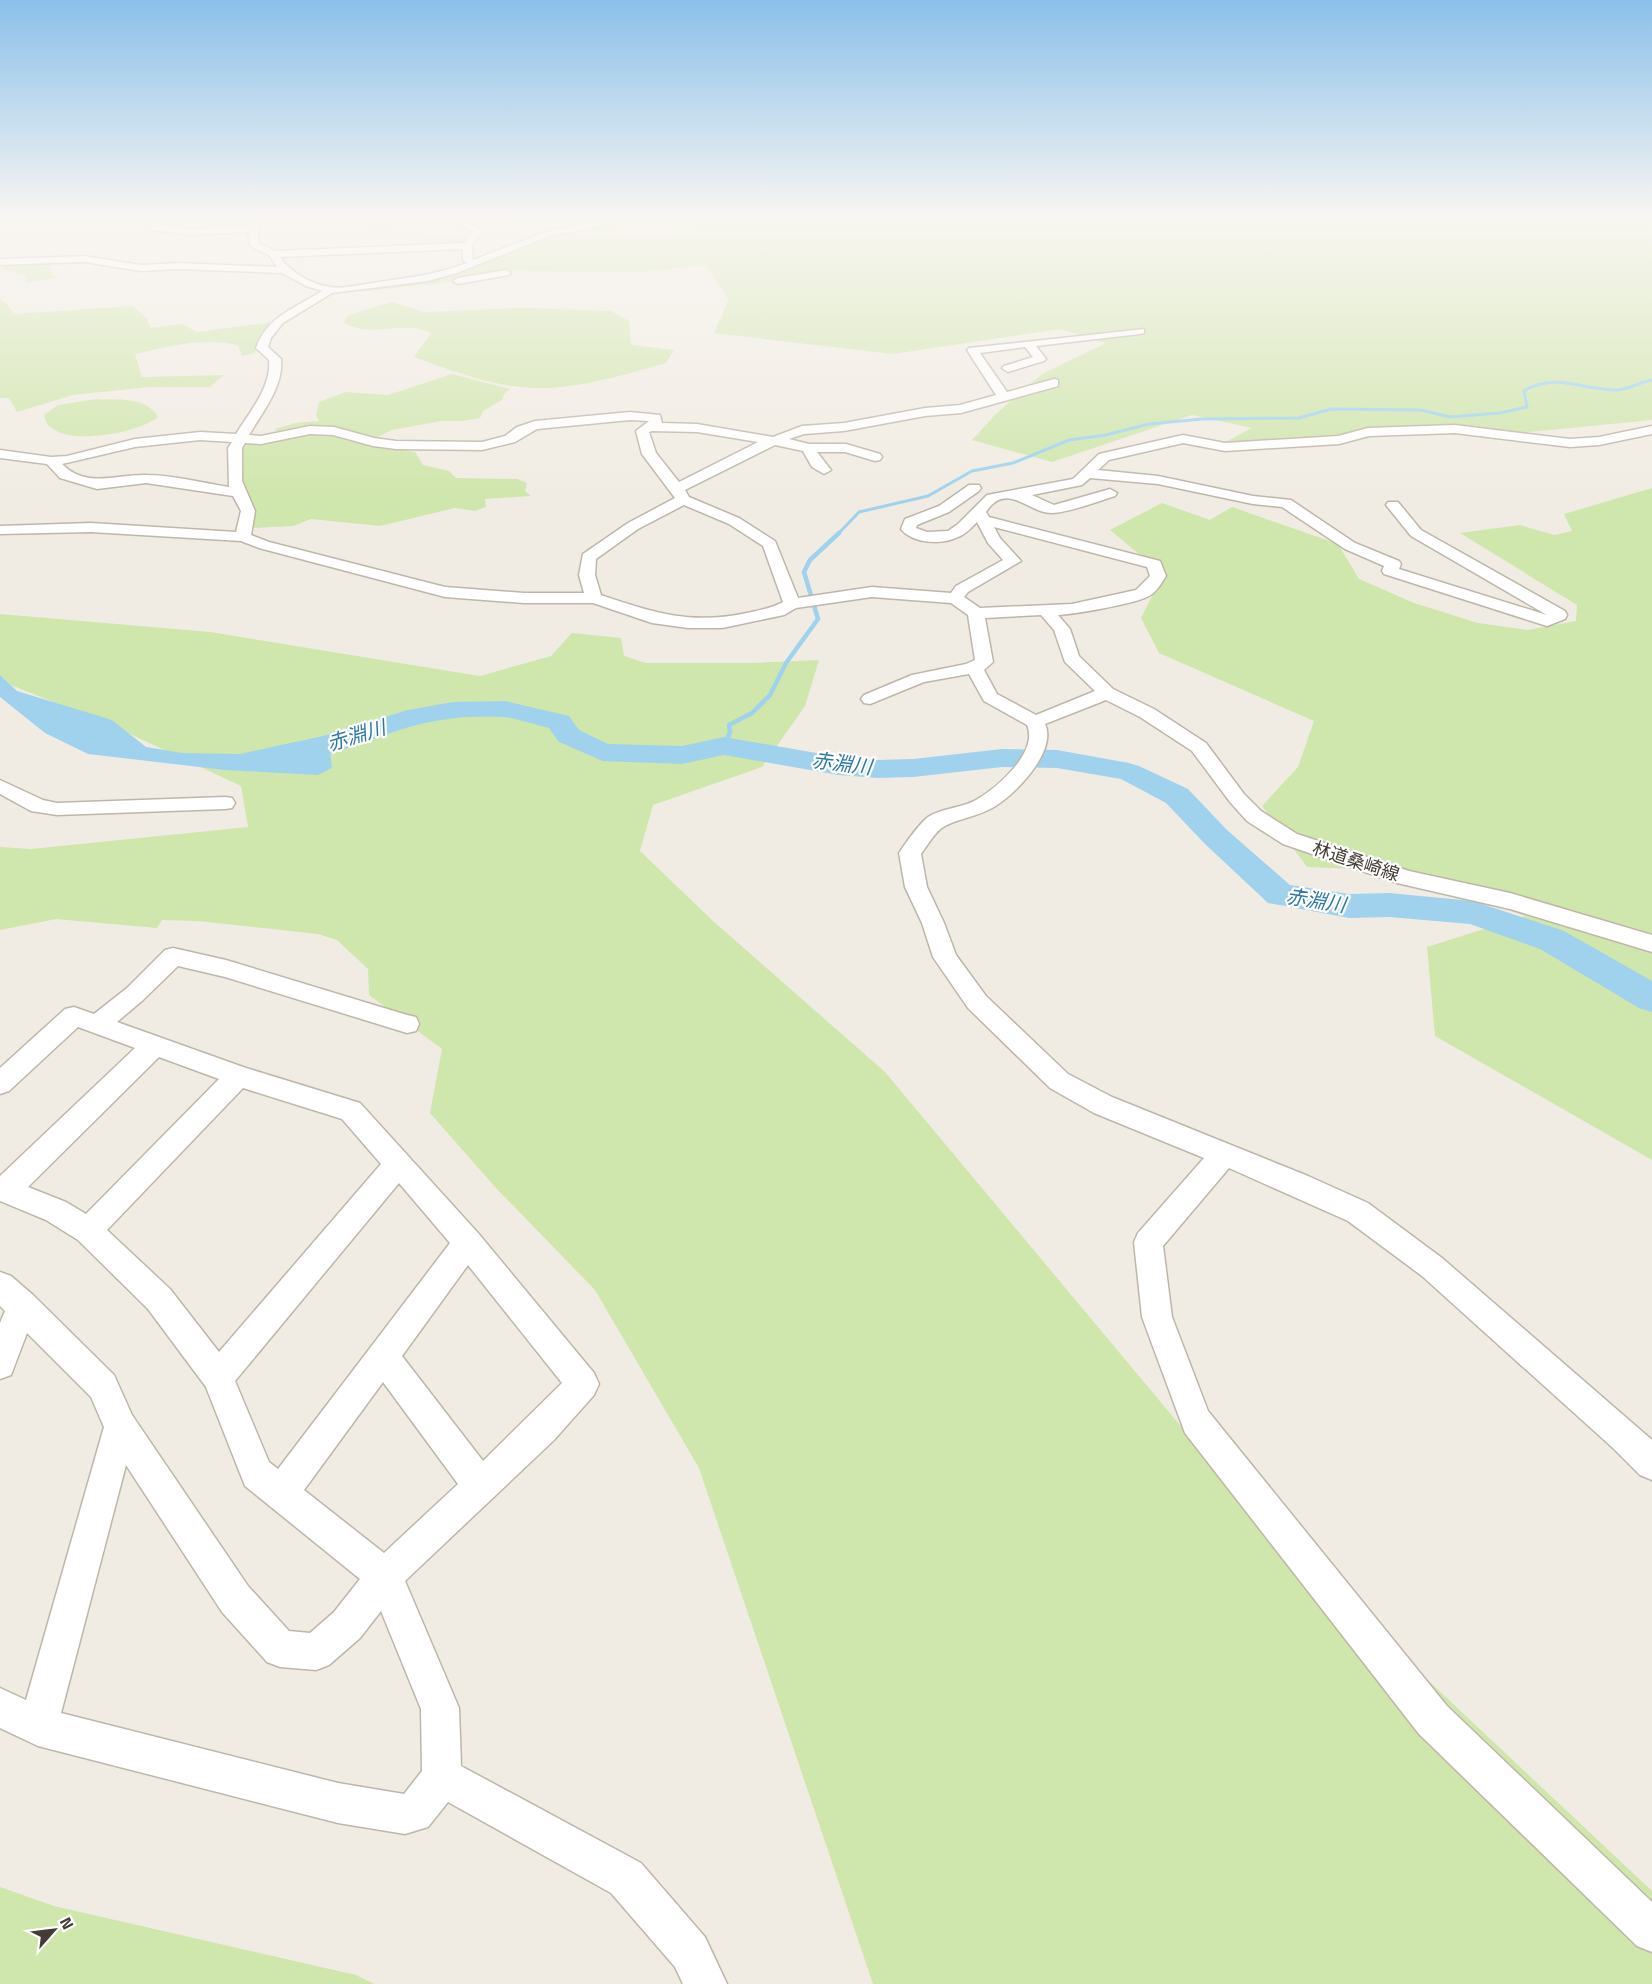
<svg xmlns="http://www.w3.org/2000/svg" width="1652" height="1984" viewBox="0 0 1652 1984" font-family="'Titillium Web','Noto Sans JP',sans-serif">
<rect width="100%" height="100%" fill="#f1ece3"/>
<path fill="#cfe6ac" d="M739,218H1652V420L1519,433L1438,426L1362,428L1331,438L1222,444L1252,428L1192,415L1052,462L972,440L996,414L1042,374L1106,343L1060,329L893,354L714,333L729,300L706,265L640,272L508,271L436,284L355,292L437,278L552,235L577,230L607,228L639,237Z
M470,231L465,245L413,246L424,235Z
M59,261L48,268L57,278L26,283L25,275L4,270L3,264Z
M0,300L5,302L14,314L133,306L149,320L147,321L151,328L182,324L197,332L273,322L254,353L242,356L238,345C204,337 169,346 135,354L142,377L224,375L210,387H149L73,395L17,412L9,398H0Z
M392,302L424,312L522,308L611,311L629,321L631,345L674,350L666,363C624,375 578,389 535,388C494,387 452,371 414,357L431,333C403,319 374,339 344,323L348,315Z
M452,374L510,389L504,394L502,400L483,411L480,418L462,421H441L392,430L376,438L363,436L339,427L279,433L275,429L295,423L319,421L316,415L319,402L346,392L388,395Z
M96,399C117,400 146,396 158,417C139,434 49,451 44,415L58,405Z
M307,433L334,434L347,441L415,452L423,465L449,471L456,478L517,479L527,483L525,491L531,496L485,499L486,507L475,511L455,508L380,526L311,519L293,526L253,528V504L243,488L239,469L241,441Z
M1652,488V1160L1435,1036L1427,947L1525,916L1403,871L1307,867L1262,806L1298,767L1314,721L1159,653L1141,618L1163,574L1110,530L1162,503L1210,520L1232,507L1338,544L1359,579L1414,603L1478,623L1528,630L1576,621L1577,605L1460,533L1520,525L1554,535L1572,531L1564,514Z
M0,614L210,632L480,676L551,656L572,633L621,638L624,656L646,663H752L819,660L805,706L762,767L653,805L640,851L713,921L885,1072L1265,1527L1652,1891V1984H873L699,1468L595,1290L496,1188L430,1113L442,1049L369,995L368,969L337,940L318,934L197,921L162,920L157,928L56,919L0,930V847L31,849L248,827L241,786L113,726L11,685L0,675Z
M0,1887L54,1906L356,1975L374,1984H0Z"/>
<path fill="#a0d2ee" d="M0,675L17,691L112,720L146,747L182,753L240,754L328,735L332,768L318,775L225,770L88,754L45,733L0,697Z"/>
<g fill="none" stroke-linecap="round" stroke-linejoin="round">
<path stroke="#a0d2ee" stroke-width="3" d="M838,534L859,512L928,496L972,471L1013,463L1069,440L1106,435L1149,424L1202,419L1299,418L1331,409L1421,410L1450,417L1500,413L1527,407L1524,391C1554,372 1583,390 1616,390C1628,390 1640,382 1652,380"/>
<path stroke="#a0d2ee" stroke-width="4.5" d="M724,746L730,732L729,725L752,713L770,695L786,663L818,619L804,572L810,560L839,533"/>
<path fill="#a0d2ee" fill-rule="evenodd" d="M505,701L569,716L579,730L608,744L682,746L724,737L839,757L877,760L913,759L1002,749L1057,750L1129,763L1139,766L1188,789L1227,830L1290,885L1349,894L1389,893L1473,901L1564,931L1652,981V1012L1639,1008L1540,949L1470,924L1389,917L1349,918L1268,903L1205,844L1166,803L1121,779L1057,768L1002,767L913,777L877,778L839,775L724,755L682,764L603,761L559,742L549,728C535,725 519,719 504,717C475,715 441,718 413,726C374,736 309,769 271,759L267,753L271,747L317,738L408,710L453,702Z"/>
<g stroke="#bfb6a9" stroke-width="3">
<path id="minor" d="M158,218H167L161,226L191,229L250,226L253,218H262L258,229V243L275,251L464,243L472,231L456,223L458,218H466L465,222L482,230L472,246L473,260L548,231L622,218H642L550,236L457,273L428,281L332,293L283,323L271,338L268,347L281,359C284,386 262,413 249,435L261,436L310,426L334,427L374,438L396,441L482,442L505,436L517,427L535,421L630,412L660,415L662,423L697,424L773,437L802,426L844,423L925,408L960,405L996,395L967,350L969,348L1144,329V333L1140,334L1036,346L1046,359L1044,361L1008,372L1002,368L1004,366L1033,357L1025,347L980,353L1007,392L1054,379L1058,380V386L961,413L925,416L844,431L804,434L789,439L809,444H846L880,454L882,457L880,460L875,461L845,452H817L831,470L824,474L812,467L803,451L775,445L685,490L689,497L739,518L775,541L798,598L872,587L951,593L956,586L1003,560L988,543L977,522C971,528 966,534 958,537C942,545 913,544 901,529L905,519L939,506L969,485H979L981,488L979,491L949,512L917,525L916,528L927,532L948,531L958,524L987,495L1073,479L1099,454L1183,435L1225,443L1338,436L1368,428L1455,425L1570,439L1599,437L1652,426V434L1599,445L1570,447L1455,433L1369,436L1339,444L1225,451L1183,443L1109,460L1098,470L1158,476L1253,496L1291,500L1355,543L1399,561L1401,564L1399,569L1547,615L1411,536L1386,505L1388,502H1398L1421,530L1565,611L1567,615L1565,619L1547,626L1384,574L1382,571L1384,566L1345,549L1282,507L1253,504L1158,484L1090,478L1082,485L1032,495L1054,505L1110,489L1117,493L1115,496C1095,502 1072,512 1052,513C1029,514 1007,480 986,512L989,517L1160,561L1166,576C1161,584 1156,593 1147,597C1133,604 1075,614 1058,615L1070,629L1079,656L1113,689L1154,709L1206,743L1244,794L1261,811L1297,834L1409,871L1510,893L1652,935V952L1510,909L1397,883L1283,844L1247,821L1230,802L1192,751L1140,717L1106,700L1045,724C1058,752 1012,799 988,810C974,817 958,819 945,826C935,831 927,846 921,854L927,887L944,923L956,955L986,996L1068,1074L1112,1097L1308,1176L1368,1203L1442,1258L1652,1440V1480L1640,1475L1613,1448L1422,1276L1348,1221L1229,1168L1163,1246L1172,1317L1208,1411L1447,1706L1652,1902V1952L1637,1946L1419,1734L1185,1433L1142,1317L1134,1242L1138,1233L1204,1158L1094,1113L1050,1088L968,1008L933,957L922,923L905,887L899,853C905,844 920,823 928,817C942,808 962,808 976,800C997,788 1039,752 1027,725L984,701L969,674L924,682L870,704L864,703L861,699L864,695L912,675L966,664L975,660L968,615L951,603L872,597L796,608L784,615L722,628H688L652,623L593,603H524L445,597L259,548L241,541L91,532L0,534V526L91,523L236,532L241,511L233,496L146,483L97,489L60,478L47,464L0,458V450L51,457L67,456L135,439L200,432L236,434C249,413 272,386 269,360L256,348C266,317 297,307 322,291L306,286L282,273L178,269L141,271L84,262L0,265V259L84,256L141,265L178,263L277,267L270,256L250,246L248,232L191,235L151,230L150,228ZM463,249V260L467,263C436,275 404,278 372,283C359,285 344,289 330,287C311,284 290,272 280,257ZM630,420L649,421L636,431L642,454L675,498L628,523L583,554L579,575L584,593H524L445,587L269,542L251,535L255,511L242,481V448L245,443L261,444L310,434L333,435L373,446L396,449L482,450L515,442L537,429ZM652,431L697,432L758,442L679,482L656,453L649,432ZM200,440L232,442L228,448L229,487C202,483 173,475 146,475C116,474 87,489 62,464L135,447ZM684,505L729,524L763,546L783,602C772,608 760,610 747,613C690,625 655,613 601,595L595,575L596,559L638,529ZM994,527L1147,567L1150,576L1136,590L1072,604L980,608L964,597L968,592L1021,561L1000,538ZM1041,615L1054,630L1065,662L1095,691L1036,715L997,694L984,670L993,662L985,618Z
M370,219L394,218L398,221L394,224H367V220Z
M506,270L511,273L509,275L458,284L453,281L458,278Z
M0,780L43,800L57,803L225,797L232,798L235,803L232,808L225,809L57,815L31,811L0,794Z
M173,948L226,960L407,1015L416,1017L419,1024L416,1031L407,1033L225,977L178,966L143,1000L117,1022L243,1067L360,1103L478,1233L594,1373L599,1384L594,1395L554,1440L405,1581L459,1708L461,1766L641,1863L705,1937L727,1984H683L675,1967L611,1893L448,1802L428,1827L405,1834L338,1823L38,1746L0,1728V1688L26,1700L104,1427L91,1397L27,1333L11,1375L0,1379V1323L5,1311L0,1306V1272L11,1276L33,1295L114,1375L132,1415L248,1586L289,1631L310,1633L334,1612L360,1579L245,1486L206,1387L148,1309L78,1240L46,1220L0,1201V1176L135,1048L78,1027L9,1091L0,1094V1068L65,1009L74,1007L94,1014L127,988L165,950ZM159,1057L219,1079L86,1214L66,1202L28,1187ZM243,1088L342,1119L381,1164L219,1352L170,1289L107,1230ZM399,1183L450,1243L278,1469L269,1462L235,1381ZM468,1265L562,1383L483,1461L402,1356ZM383,1382L458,1484L384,1553L304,1490ZM126,1465L222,1612L267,1662L280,1667L316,1670L329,1665L360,1638L381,1611L421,1709L422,1771L404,1794L338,1783L61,1713Z"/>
</g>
<use href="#minor" fill="#fff" fill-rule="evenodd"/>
</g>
<linearGradient id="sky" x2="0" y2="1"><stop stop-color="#8bc0ea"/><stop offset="0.44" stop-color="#f9f6f2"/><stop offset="1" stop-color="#f9f6f2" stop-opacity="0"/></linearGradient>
<rect width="1652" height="496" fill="url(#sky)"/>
<g text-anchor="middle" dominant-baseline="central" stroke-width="4.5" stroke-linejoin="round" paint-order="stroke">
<g font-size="18" fill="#433c34" stroke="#fff">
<text transform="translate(1356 861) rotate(18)">林道桑崎線</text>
</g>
<g font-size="20" font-style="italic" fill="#2e79a4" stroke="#fff">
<text transform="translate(356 735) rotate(-17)">赤淵川</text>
<text transform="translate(842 763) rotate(7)">赤淵川</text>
<text transform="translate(1316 900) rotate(9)">赤淵川</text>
</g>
</g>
<g transform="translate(54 1930) rotate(62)" stroke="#ffffff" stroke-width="4.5" paint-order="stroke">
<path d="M0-4.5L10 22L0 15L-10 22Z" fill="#433c34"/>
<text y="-9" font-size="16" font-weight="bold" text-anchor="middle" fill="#433c34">N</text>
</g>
</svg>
